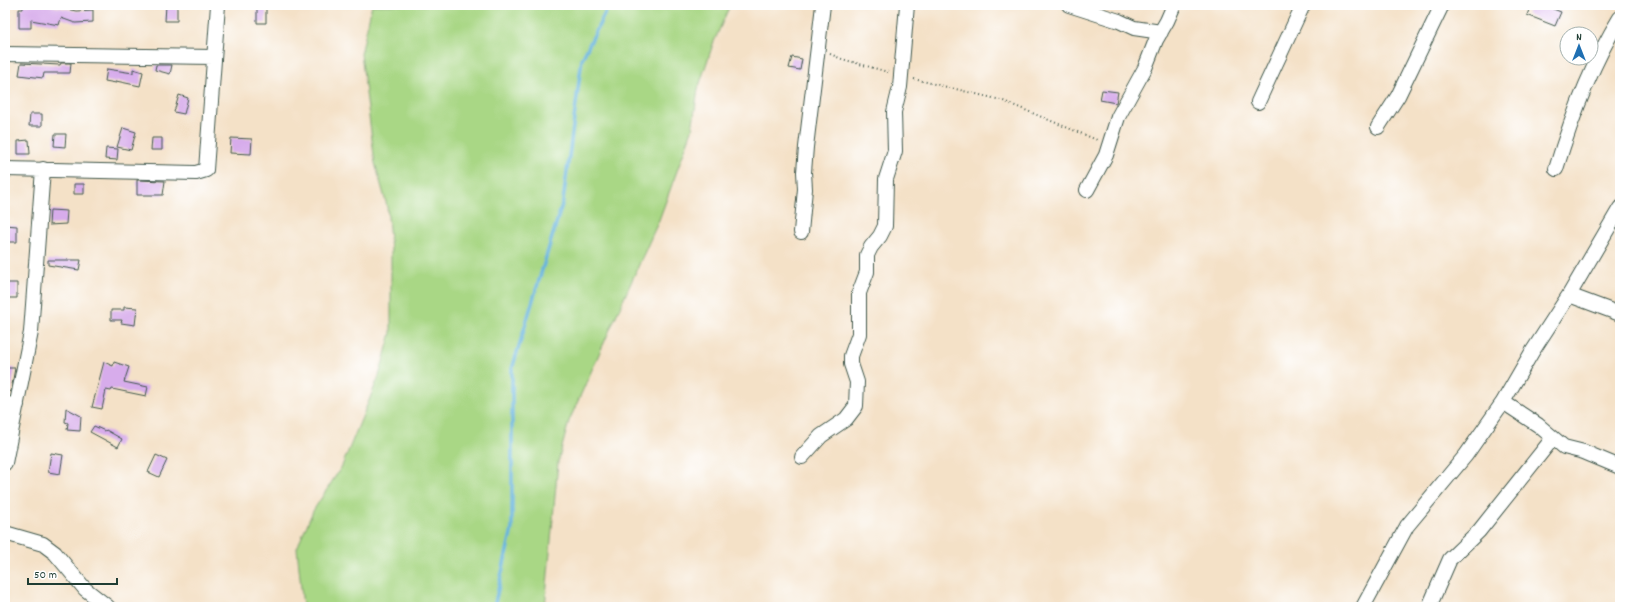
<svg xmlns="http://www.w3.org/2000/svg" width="1625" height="612" viewBox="0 0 1625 612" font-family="Dekko,sans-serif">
<rect width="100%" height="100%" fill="#fff"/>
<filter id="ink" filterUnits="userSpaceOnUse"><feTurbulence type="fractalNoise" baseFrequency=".025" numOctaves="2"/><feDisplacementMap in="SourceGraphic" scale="8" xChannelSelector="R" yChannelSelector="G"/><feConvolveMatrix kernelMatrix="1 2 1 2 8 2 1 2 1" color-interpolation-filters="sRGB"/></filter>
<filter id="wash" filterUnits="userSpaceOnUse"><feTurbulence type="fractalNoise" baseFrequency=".012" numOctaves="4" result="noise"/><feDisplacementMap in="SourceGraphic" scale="16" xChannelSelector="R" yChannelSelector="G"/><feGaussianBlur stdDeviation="0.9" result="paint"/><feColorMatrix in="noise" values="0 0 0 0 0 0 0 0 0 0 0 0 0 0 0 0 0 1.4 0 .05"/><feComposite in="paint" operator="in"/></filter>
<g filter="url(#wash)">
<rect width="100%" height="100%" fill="#f4e1c7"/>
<path fill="#a9d785" stroke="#648a5c" d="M372,5H730L713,44L698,89L692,130L659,220L569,421L558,462L545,607H303L297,548L313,511L342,466L379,376L391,333V251L387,206L375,163L361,54Z"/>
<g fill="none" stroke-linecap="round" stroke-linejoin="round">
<path stroke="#66b4e0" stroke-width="3.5" d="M494,607L512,529V369L563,201L582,59L609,5"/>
</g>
<g id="blocks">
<path fill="#d7aceb" d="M23,5H47L76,11L93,10V22L75,23L61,18L59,25L31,20V28H19V9H23Z
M166,5L177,6V21H165Z
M257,5H266V23H257Z
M1531,5H1543L1561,12L1555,26L1527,15Z
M792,57L802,59L800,70L789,68Z
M21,63L60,65L61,63H71L70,73H44L43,78L19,75Z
M156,65H172L170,74L155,70Z
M107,69L133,73V69L143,72L140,86L116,81V83L105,81Z
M1102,90L1118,92L1116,103L1100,100Z
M179,95L188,98L184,114L174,112Z
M30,114H42V126H29Z
M123,128L136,132L131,150L117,147Z
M55,134H66L65,147L54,146Z
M152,138H162V150H151Z
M231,138L252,139L251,154L230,153Z
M29,140L30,154H18V141Z
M106,148L118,149L117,160L105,159Z
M137,180L165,181L163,195H137Z
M74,184H84V194H74Z
M50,210L67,211L66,224L49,225Z
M5,225L17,226V242H5Z
M48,260H81L79,270L48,265Z
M5,283H17V298H5Z
M124,307L137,308L135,325L121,323L122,320H111V310H124Z
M104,362L113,366L114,362L129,367L124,382L148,387L146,396L112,389L111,391L106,390L102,409L92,407Z
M5,368H15L11,391L5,392Z
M66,408L81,416L80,431L67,430L68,423L65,422Z
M94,426L105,431L106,430L122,439L118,447L90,432Z
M51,453L63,455L60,474L48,472Z
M156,455L167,460L159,477L148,472Z"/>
</g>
</g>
<g filter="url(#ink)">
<use href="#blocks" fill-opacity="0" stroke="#3f564a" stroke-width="1"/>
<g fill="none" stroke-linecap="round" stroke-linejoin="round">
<g stroke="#3f564a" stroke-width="16">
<path id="street" d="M1069,5L1119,21L1134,28L1161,32
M5,54L214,57
M1258,102L1303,5
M1378,127L1398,96L1442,5
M5,169L196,173L206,170L218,5
M1556,169C1572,116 1591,65 1620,18
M1087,190L1106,155L1118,117L1145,68L1156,40L1167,21L1174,5
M801,232L805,189L804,172L806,147L823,5
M1569,295L1620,314
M1503,402L1538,425L1564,447L1584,452L1620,467
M5,404L17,405
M802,457L821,436L846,419L856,406L857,382L851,364V356L859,334V293L867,272V255L871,247L880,236L885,226L886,179L895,151L894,112L900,87L907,5
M5,463L31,332L43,169
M5,533L43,544L55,553L85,589L108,607
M1363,607L1407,526L1466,455L1503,402L1532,352L1569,295L1620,208
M1429,607L1450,559L1479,531L1553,438"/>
</g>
<path stroke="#3f564a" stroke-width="2" stroke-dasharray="1 3" stroke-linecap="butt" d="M830,54L842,59L888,72
M914,79L1001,100L1097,140"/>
<use href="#street" stroke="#fff" stroke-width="14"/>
</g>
</g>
<rect width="1625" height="612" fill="none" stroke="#fff" stroke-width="20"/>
<g transform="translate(1579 46)"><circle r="19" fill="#ffffff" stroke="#a5b1ae"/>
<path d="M0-3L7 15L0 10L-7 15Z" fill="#1f6fb2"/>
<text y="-6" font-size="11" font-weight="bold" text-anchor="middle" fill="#1f3d34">N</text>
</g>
<path d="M28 578v6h89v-6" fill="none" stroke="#1f3d34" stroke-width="2"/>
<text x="34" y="578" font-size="12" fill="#1f3d34" stroke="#ffffff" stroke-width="3" paint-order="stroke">50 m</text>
</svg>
